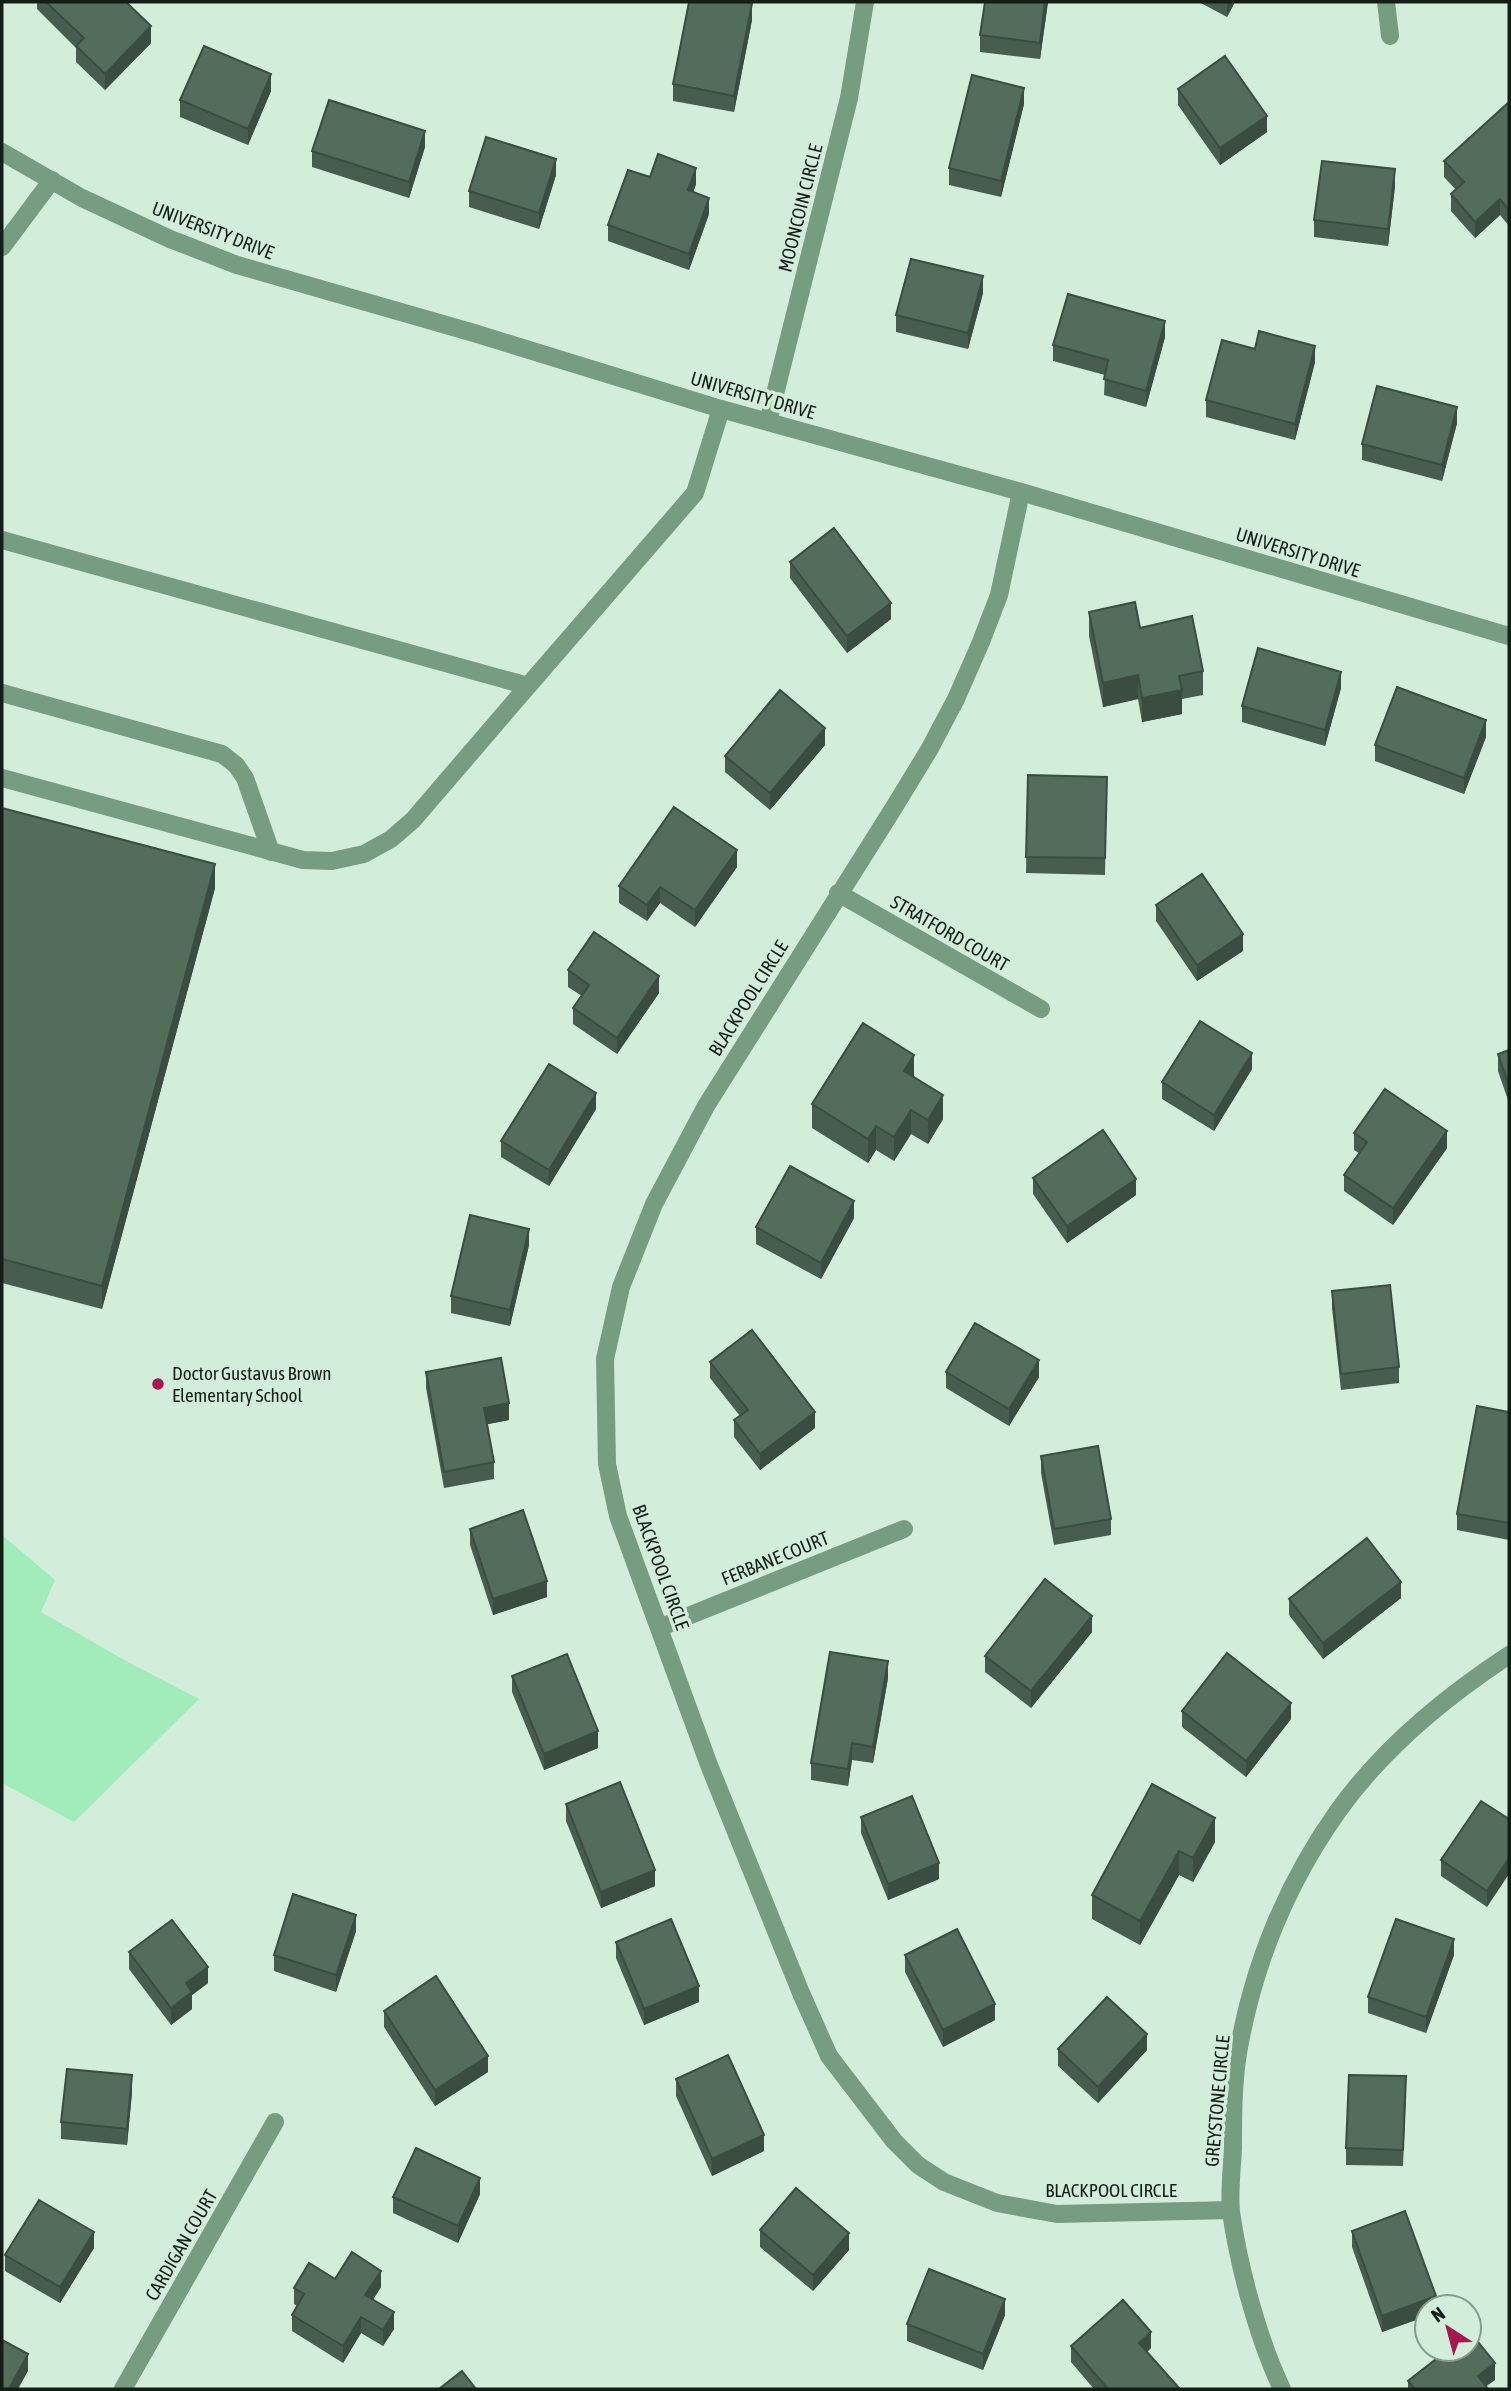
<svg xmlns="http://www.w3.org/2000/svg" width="1511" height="2391" viewBox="0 0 1511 2391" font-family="'Asap Condensed',sans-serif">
<rect width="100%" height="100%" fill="#d2eedb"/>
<path fill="#a2ebbb" d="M2,1535L55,1580L41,1612L126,1661L199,1699L74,1822L2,1783Z"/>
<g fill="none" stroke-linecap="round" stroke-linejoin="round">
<path stroke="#769c82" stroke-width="18" d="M2,247L52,180
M2,540L528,686L695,493L721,409
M2,693L222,754L236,765L245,778L271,852
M2,778L303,860L332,861L364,854L391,839L413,820L528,686"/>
<path stroke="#769c82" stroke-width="18" d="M1386,2L1390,36
M2,152L82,198L170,239L237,265L474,333L721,409L1021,492L1509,636
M768,422L849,98L865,2
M1021,492L999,595L981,642L956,699L929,750L893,809L706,1106L654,1204L621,1287L605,1359L607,1464L618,1516L709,1765L801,1993L829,2056L894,2141L918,2165L944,2182L997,2203L1057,2214L1231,2210
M838,893L1041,1009
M661,1627L904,1529
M123,2389L275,2122
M1282,2389C1258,2339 1239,2267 1231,2212C1229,2191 1232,2169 1233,2148C1233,2117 1233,2084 1238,2053C1253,1966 1287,1883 1338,1811C1383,1748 1445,1697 1509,1655"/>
</g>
<path fill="#485d4f" d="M37,2H126L151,43L105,90L76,62V48L37,9Z
M1048,2L1040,59L980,52V35Z
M1199,2H1235L1227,17Z
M752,20L734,112L673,101V84Z
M1178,89L1267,132L1220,165L1178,105Z
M271,91L248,145L180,117V100Z
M1509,102V226L1500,215L1475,238L1451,211V194L1456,190L1444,177V161Z
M1024,104L1001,197L949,185V168Z
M425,147L409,198L312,167V151Z
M556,175L539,229L469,207V191Z
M650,177L696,184L693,192L709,214L689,270L608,241V225Z
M1395,186L1388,246L1314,237V220Z
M983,293L968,349L896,332V315Z
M1165,337L1146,407L1104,395L1105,375L1053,361V345Z
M1255,349L1315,362L1295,440L1206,417V400Z
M1457,423L1442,481L1362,460V444Z
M790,562L891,619L847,653L790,578Z
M1089,612L1140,628L1203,671V695L1182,699V714L1142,722L1138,699L1103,707L1089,636Z
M1341,688L1325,746L1242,722V706Z
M1486,737L1464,794L1375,761V745Z
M825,745L770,810L725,772V756Z
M1028,775L1107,777L1105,875L1026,873Z
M2,808L215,888L102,1309L2,1283Z
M737,867L695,927L660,903L647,921L619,903V886Z
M1156,905L1243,951L1197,981L1156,921Z
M568,970L659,993L617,1054L573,1024V1008L582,996L568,987Z
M1509,1050V1103L1498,1071V1054Z
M1252,1069L1214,1131L1162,1099V1082Z
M914,1077L943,1119L928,1144L911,1134L894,1161L876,1150L868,1163L812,1128V1104Z
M596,1109L549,1186L501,1157V1141Z
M1354,1133L1447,1148L1393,1225L1344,1191V1175L1359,1153L1354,1150Z
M1033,1178L1136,1195L1067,1243L1033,1194Z
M854,1218L821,1279L756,1244V1227Z
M529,1245L510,1326L451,1313V1296Z
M1332,1291L1399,1367V1383L1341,1390L1332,1308Z
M710,1362L815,1428L760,1470L734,1437V1420L740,1416L710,1378Z
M426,1372L509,1420L487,1424L494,1462V1479L444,1488L426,1388Z
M946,1372L1039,1377L1009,1426L946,1388Z
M1509,1412V1540L1457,1530V1514Z
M1041,1456L1111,1519V1535L1054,1545L1041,1473Z
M470,1529L547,1597L493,1615L470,1545Z
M1401,1598L1323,1659L1289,1615V1599Z
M1092,1632L1031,1708L985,1672V1656Z
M512,1676L598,1748L544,1770L512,1692Z
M888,1678L873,1763L852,1760L848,1786L811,1780V1763Z
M1182,1711L1291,1719L1246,1777L1182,1727Z
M1152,1784L1215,1842L1193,1882L1179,1875L1140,1945L1092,1919V1895Z
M566,1804L655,1886L601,1908L566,1821Z
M861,1817L939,1879L888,1900L861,1833Z
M1509,1819L1487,1907L1441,1876V1860Z
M356,1931L336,1992L274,1971V1955Z
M616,1942L699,2002L644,2025L616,1958Z
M129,1952L208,1983L192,1995V2009L171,2025L129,1969Z
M905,1955L995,2020L943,2047L905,1972Z
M1454,1955L1426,2033L1368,2013V1997Z
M384,2011L488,2072L435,2106L384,2027Z
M1058,2049L1147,2050L1098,2103L1058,2066Z
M676,2079L764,2151L712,2176L676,2096Z
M132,2092L127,2145L61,2139V2122Z
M1406,2093L1403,2166L1346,2165V2148Z
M480,2194L458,2243L393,2213V2197Z
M760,2230L849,2250L813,2291L760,2247Z
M1352,2231L1436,2307H1427V2316L1382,2332L1352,2247Z
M94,2248L60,2303L5,2271V2255Z
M335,2279L381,2287L373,2300L394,2329L383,2346L361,2333L343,2363L292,2331V2315L297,2306L294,2304V2288Z
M1005,2315L983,2370L907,2341V2324Z
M1071,2346L1151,2348L1147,2352L1179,2389H1094L1071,2362Z
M1495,2380L1486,2386L1488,2389H1408V2381Z"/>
<path fill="#3b4c40" d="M1045,2H1048L1040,59V43Z
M1227,2H1235L1227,17Z
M752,3V20L734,112V96Z
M151,26V43L105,90V74Z
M271,74V91L248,145V129Z
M1024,88V104L1001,197V181Z
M1267,116V132L1220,165V148Z
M425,131V147L409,198V182Z
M556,159V175L539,229V213Z
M696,168V184L688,207V190Z
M1395,169V186L1388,246V229Z
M709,198V214L689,270V254Z
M1500,199V215L1475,238V222Z
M983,276V293L968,349V333Z
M1165,321V337L1146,407V391Z
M1315,346V362L1295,440V424Z
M1457,407V423L1442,481V465Z
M891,603V619L847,653V636Z
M1341,672V688L1325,746V730Z
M1138,675V699L1103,707V683Z
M1182,690V714L1142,722V698Z
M1486,720V737L1464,794V778Z
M825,728V745L770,810V793Z
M737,850V867L695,927V910Z
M215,864V888L102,1309V1286Z
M660,887V903L647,921V905Z
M1243,934V951L1197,981V965Z
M659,976V993L617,1054V1038Z
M1252,1053V1069L1214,1131V1115Z
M914,1055V1078L904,1071Z
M596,1093V1109L549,1186V1170Z
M943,1095V1119L928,1144V1120Z
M911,1110V1134L894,1161V1137Z
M876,1126V1150L868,1163V1139Z
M1447,1131V1148L1393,1225V1208Z
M1136,1179V1195L1067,1243V1226Z
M854,1201V1218L821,1279V1263Z
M529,1229V1245L510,1326V1310Z
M1039,1360V1377L1009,1426V1409Z
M509,1403V1420L484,1425V1408Z
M815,1412V1428L760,1470V1454Z
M547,1581V1597L493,1615V1599Z
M1401,1582V1598L1323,1659V1643Z
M1092,1616V1632L1031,1708V1691Z
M888,1661V1678L873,1763V1747Z
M1291,1703V1719L1246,1777V1761Z
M598,1731V1748L544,1770V1754Z
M852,1743V1760L848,1786V1769Z
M1215,1818V1842L1193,1882V1858Z
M1179,1851V1875L1140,1945V1921Z
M1509,1858V1874L1487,1907V1891Z
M939,1863V1879L888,1900V1884Z
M655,1870V1886L601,1908V1892Z
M356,1915V1931L336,1992V1975Z
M1454,1939V1955L1426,2033V2017Z
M208,1967V1983L192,1995V2009L171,2025V2008L186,1983Z
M699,1986V2002L644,2025V2009Z
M995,2004V2020L943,2047V2030Z
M1147,2034V2050L1098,2103V2087Z
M488,2056V2072L435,2106V2090Z
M132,2075V2092L127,2145V2129Z
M764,2135V2151L712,2176V2159Z
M480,2178V2194L458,2243V2226Z
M94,2232V2248L60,2303V2287Z
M849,2233V2250L813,2291V2275Z
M381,2271V2287L365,2311V2295Z
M1436,2296V2307H1427V2316L1382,2332V2316Z
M1005,2299V2315L983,2370V2354Z
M394,2312V2329L383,2346V2330Z
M361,2317V2333L343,2363V2346Z
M1151,2332V2348L1139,2359V2343Z
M28,2354V2371L18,2389H9Z
M1495,2363V2380L1482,2389L1478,2376Z"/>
<path fill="#546c5c" stroke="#3b4c40" stroke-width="2" d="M46,2H126L151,26L105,74L76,46L84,38Z
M689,2H744L752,3L734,96L673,84Z
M985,2H1045L1040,43L980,35Z
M204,46L271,74L248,129L180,100Z
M1225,56L1267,116L1220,148L1178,89Z
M972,75L1024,88L1001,181L949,168Z
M329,100L425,131L409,182L312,151Z
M1509,102V210L1500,199L1475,222L1451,194L1464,182L1444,161Z
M486,137L556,159L539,213L469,191Z
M658,154L696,168L688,190L709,198L689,254L608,225L628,170L650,177Z
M1322,161L1395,169L1388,229L1314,220Z
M911,259L983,276L968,333L896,315Z
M1068,294L1165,321L1146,391L1104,379L1108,360L1053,345Z
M1259,331L1315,346L1295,424L1206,400L1222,340L1255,349Z
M1377,386L1457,407L1442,465L1362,444Z
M834,528L891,603L847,636L790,562Z
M1135,602L1140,628L1192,616L1203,671L1179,676L1182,690L1142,698L1138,675L1103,683L1089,612Z
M1258,648L1341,672L1325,730L1242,706Z
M1397,687L1486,720L1464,778L1375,745Z
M780,690L825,728L770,793L725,756Z
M1028,775L1107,777L1105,858L1026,857Z
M674,807L737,850L695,910L660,887L647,905L619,886Z
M2,808L215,864L102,1286L2,1259Z
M1202,874L1243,934L1197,965L1156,905Z
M594,932L659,976L617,1038L573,1008L589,985L568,970Z
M1200,1021L1252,1053L1214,1115L1162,1082Z
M863,1023L914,1055L904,1071L943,1095L928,1120L911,1110L894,1137L876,1126L868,1139L812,1104Z
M1509,1050V1086L1498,1054Z
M549,1064L596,1093L549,1170L501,1141Z
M1385,1089L1447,1131L1393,1208L1344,1175L1367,1142L1354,1133Z
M1103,1130L1136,1179L1067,1226L1033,1178Z
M790,1166L854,1201L821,1263L756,1227Z
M470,1215L529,1229L510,1310L451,1296Z
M1390,1285L1399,1367L1341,1374L1332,1291Z
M975,1323L1039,1360L1009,1409L946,1372Z
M752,1330L815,1412L760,1454L734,1420L748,1410L710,1362Z
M501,1358L509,1403L484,1408L494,1462L444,1472L426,1372Z
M1477,1406L1509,1412V1523L1457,1514Z
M1098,1446L1111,1519L1054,1529L1041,1456Z
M523,1510L547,1581L493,1599L470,1529Z
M1367,1538L1401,1582L1323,1643L1289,1599Z
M1045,1579L1092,1616L1031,1691L985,1656Z
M830,1652L888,1661L873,1747L852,1743L848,1769L811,1763Z
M1227,1653L1291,1703L1246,1761L1182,1711Z
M567,1654L598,1731L544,1754L512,1676Z
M620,1782L655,1870L601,1892L566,1804Z
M1152,1784L1215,1818L1193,1858L1179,1851L1140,1921L1092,1895Z
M912,1796L939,1863L888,1884L861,1817Z
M1481,1801L1509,1819V1858L1487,1891L1441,1860Z
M293,1894L356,1915L336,1975L274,1955Z
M671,1919L699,1986L644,2009L616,1942Z
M1396,1919L1454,1939L1426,2017L1368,1997Z
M172,1920L208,1967L186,1983L192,1992L171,2008L129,1952Z
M957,1929L995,2004L943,2030L905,1955Z
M436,1976L488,2056L435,2090L384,2011Z
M1107,1997L1147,2034L1098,2087L1058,2049Z
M728,2055L764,2135L712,2159L676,2079Z
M67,2069L132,2075L127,2129L61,2122Z
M1349,2075L1406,2076L1403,2150L1346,2148Z
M416,2148L480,2178L458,2226L393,2197Z
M796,2188L849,2233L813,2275L760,2230Z
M39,2200L94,2232L60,2287L5,2255Z
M1405,2211L1436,2296L1382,2316L1352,2231Z
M352,2252L381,2271L365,2295L394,2312L383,2330L361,2317L343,2346L292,2315L304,2294L294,2288L309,2263L335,2279Z
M929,2269L1005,2299L983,2354L907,2324Z
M1123,2300L1151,2332L1139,2343L1179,2388L1178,2389H1108L1071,2346Z
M1471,2333L1495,2363L1478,2376L1488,2389H1415L1408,2381L1449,2349H1469V2334Z
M2,2340L28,2354L9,2389H2Z
M462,2371L476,2389H439Z"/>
<circle fill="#a81650" stroke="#d2eedb" stroke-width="2.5" cx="158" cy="1384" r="7"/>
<g text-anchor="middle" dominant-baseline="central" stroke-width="7" stroke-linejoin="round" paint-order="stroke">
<g font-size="19" fill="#141e17" stroke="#d2eedb">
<text transform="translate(800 208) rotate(-76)">MOONCOIN CIRCLE</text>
<text transform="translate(213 230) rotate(21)">UNIVERSITY DRIVE</text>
<text transform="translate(753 395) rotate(16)">UNIVERSITY DRIVE</text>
<text transform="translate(1298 552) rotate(17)">UNIVERSITY DRIVE</text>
<text transform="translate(950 933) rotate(30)">STRATFORD COURT</text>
<text transform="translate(748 998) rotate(-58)">BLACKPOOL CIRCLE</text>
<text transform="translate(775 1558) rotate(-22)">FERBANE COURT</text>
<text transform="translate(661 1567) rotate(70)">BLACKPOOL CIRCLE</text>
<text transform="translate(1217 2101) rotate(-85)">GREYSTONE CIRCLE</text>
<text x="1111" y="2190">BLACKPOOL CIRCLE</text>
<text transform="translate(181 2245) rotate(-60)">CARDIGAN COURT</text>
</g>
<g font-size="19" fill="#141e17" stroke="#d2eedb" text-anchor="start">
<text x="172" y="1373">Doctor Gustavus Brown<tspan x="172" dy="22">Elementary School</tspan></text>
</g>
</g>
<rect width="1511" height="2391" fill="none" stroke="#141e17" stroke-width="7"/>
<g transform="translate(1448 2328) rotate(324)"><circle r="33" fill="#d2eedb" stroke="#869b8d" stroke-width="2"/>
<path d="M0-5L12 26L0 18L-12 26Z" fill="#a81650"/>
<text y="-10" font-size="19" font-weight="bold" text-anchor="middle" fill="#141e17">N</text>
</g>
</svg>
